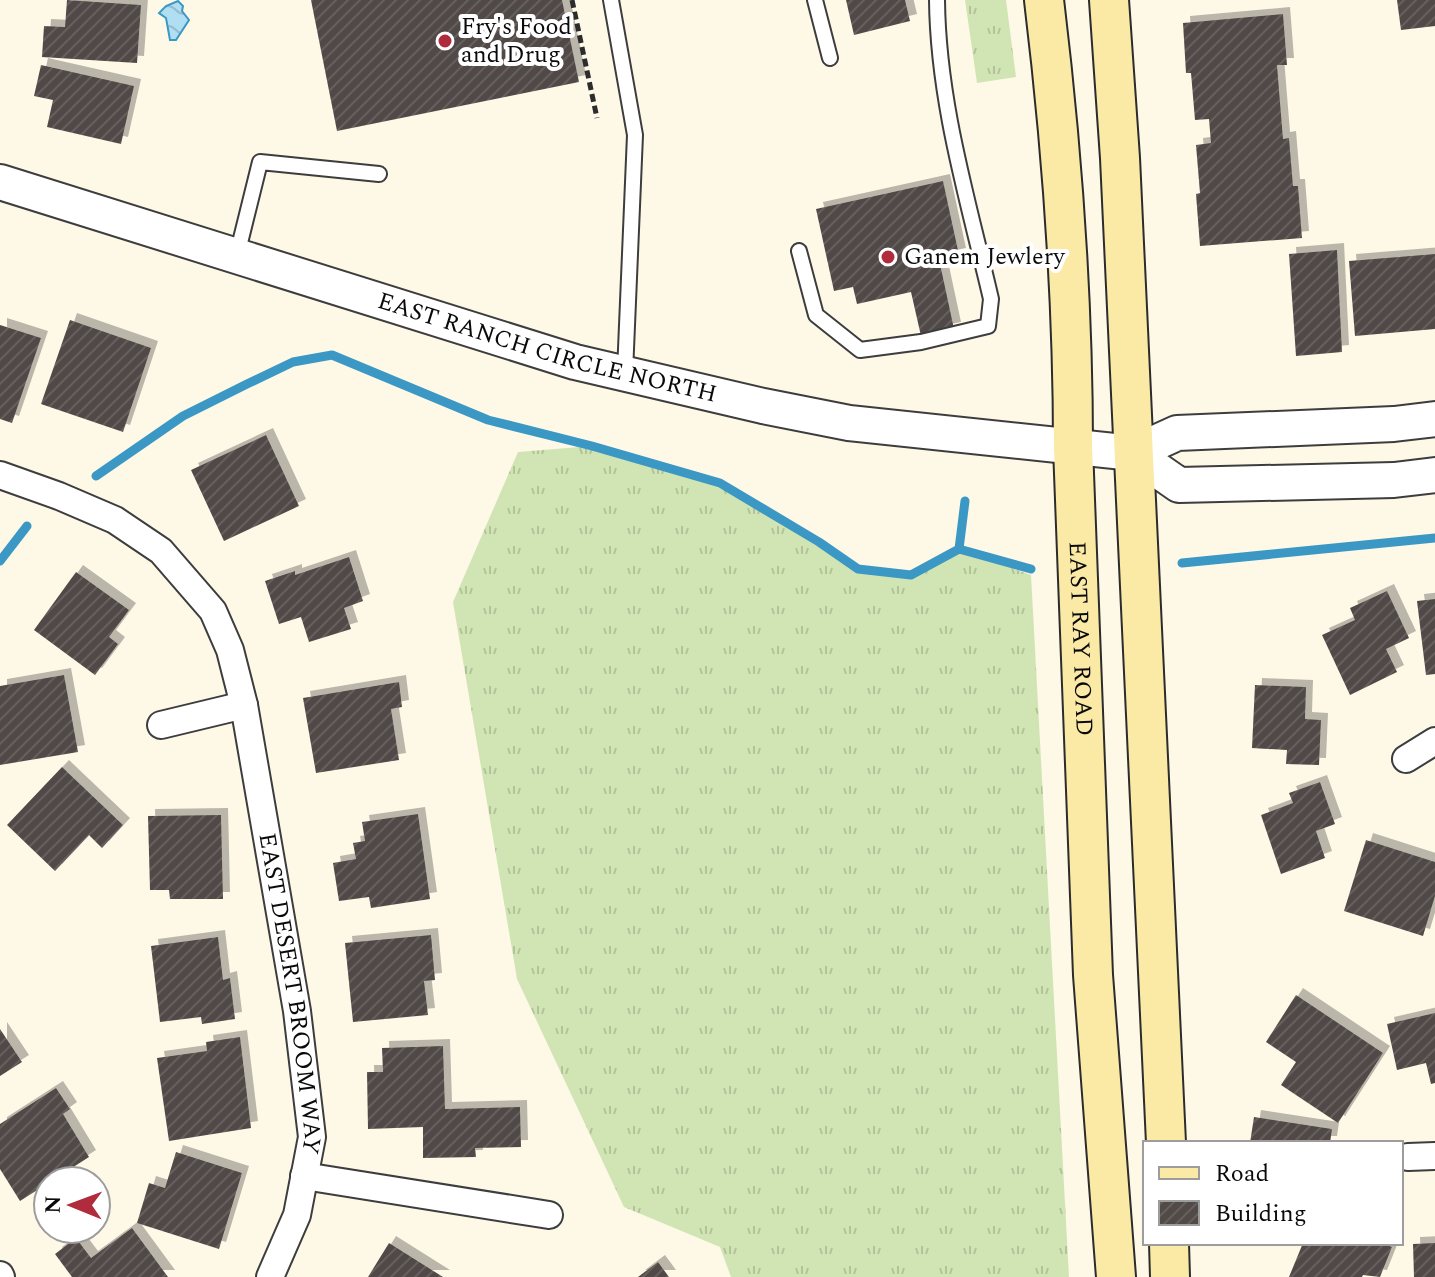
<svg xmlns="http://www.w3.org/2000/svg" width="1435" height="1277" viewBox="0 0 1435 1277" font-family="Spectral,serif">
<defs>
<pattern id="grass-tufts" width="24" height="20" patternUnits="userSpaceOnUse" patternTransform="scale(2)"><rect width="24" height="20" fill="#d1e5b4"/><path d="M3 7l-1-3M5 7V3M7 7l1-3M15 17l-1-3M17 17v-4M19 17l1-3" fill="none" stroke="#b2c399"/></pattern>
<pattern id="water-waves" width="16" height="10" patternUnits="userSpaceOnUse" patternTransform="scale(2)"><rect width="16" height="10" fill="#b0def2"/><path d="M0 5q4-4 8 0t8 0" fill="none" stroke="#96bdce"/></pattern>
<pattern id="building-hatch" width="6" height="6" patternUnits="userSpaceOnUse" patternTransform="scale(2)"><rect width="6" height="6" fill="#514a47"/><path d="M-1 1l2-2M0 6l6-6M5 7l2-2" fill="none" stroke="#65605d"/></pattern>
<filter id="shadow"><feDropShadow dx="7" dy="-7" stdDeviation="0" flood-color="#0004"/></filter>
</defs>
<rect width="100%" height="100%" fill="#fef8e7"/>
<path fill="url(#grass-tufts)" d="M965,0H1006L1016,77L977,83Z
M592,446L720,483L819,542L858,569L911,575L959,549L1031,575L1069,1277H731L720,1247L624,1207L517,979L453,602L518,452Z"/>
<path fill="url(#water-waves)" stroke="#3b98c4" stroke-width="2" d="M178,1L183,6L182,11L189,20L176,40H170L166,18L159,13L166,6Z"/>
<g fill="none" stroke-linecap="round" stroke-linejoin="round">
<path stroke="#3b98c4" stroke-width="9" d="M96,476L183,416L247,384L293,362L332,355L488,420L592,446L720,483L819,542L858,569L911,575L959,549L1031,569
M959,549L965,501
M0,561L27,526
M1182,563L1435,538"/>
</g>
<path fill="url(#building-hatch)" filter="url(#shadow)" d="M67,0L141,5L137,63L42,57L44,26L65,27Z
M311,0H562L579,82L337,131Z
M846,0H905L910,21L854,35Z
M1397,0H1435V26L1401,30Z
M1283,14L1287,65H1277L1283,139L1289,138L1293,186H1298L1302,238L1200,246L1196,194L1200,193L1196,145L1211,143L1209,119L1195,120L1191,73H1186L1183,23Z
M41,65L134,86L121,144L47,127L53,100L34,96Z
M943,181L959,255L939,259L954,329L921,336L911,292L857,304L853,287L834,291L816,209Z
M1337,250L1342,352L1296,356L1289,254Z
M1435,254V329L1355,336L1349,261Z
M70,320L151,348L123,432L41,404Z
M0,325L41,338L12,423L0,419Z
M266,435L299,506L224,541L191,470Z
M349,557L363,601L344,608L351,629L309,642L301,617L279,624L265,581L295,571V575Z
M76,572L129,610L109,637L118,644L95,675L34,630Z
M1387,591L1409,638L1386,649L1397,672L1350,695L1322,635L1355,620L1350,608Z
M1435,599V674L1426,675L1417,601Z
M64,675L78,752L0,765V686Z
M399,682L402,707L391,709L399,760L316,773L303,698Z
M1255,685L1306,687L1305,719L1321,720L1319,765L1286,764L1287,750L1252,748Z
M62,767L123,825L102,848L89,835L55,871L7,825Z
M1320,782L1335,824L1316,831L1325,858L1281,874L1261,815L1293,803L1289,793Z
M418,814L430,899L371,908L369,897L339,901L333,863L356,859L353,843L365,841L362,822Z
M221,815L223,899H170L169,890H150L148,816Z
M1366,840L1435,862V896L1423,936L1344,911Z
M431,935L435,980L424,981L428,1015L353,1022L345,943Z
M218,937L223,980L230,978L235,1019L202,1024L201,1017L160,1022L151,946Z
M1296,995L1383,1053L1338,1123L1281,1085L1296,1062L1266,1042Z
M1435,1013V1083L1431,1084L1426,1063L1397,1070L1387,1024Z
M0,1029L22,1062L0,1076Z
M240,1037L251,1128L169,1141L157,1058L207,1051L206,1042Z
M443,1046L445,1109L520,1107L521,1147L475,1148L476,1157L423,1158V1127L368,1129L367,1072H383L382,1048Z
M56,1088L70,1109L63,1114L89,1157L20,1201L0,1169V1124Z
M1254,1117L1332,1129L1330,1143H1250Z
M176,1152L242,1173L219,1249L137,1223L149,1183L165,1188Z
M132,1228L168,1277H72L55,1254L76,1238L91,1258Z
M389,1243L443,1277H368Z
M1303,1243H1382L1392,1247L1380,1277L1363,1275L1362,1277H1289Z
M1435,1243V1277H1414L1413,1244Z
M658,1262L669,1277H638Z"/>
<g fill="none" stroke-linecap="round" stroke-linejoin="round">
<g stroke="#3d3d3d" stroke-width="18">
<path id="service" d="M611,0L635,135L625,373
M815,0L830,58
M799,251L816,315L860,350L921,342L988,326L991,299C968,200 938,102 937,0
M237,255L260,162L379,174"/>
</g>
<g stroke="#3d3d3d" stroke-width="30">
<g id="minor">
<path id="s1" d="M0,475L59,496L115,520L161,551L213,611L230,650L244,705L297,1011L312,1137L297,1215L270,1277"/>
<path d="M161,725L244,705"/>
<path d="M1406,759L1435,741"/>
<path d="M1408,1157L1435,1156"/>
<path d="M304,1176L549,1215"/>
<path d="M0,1275L1,1277"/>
</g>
</g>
<g stroke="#3d3d3d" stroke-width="38">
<g id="tertiary">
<path id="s2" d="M0,182L575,362L763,406L849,423L1133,453L1179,485L1394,480L1435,475"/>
<path d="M1133,453L1177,433L1394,424L1435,419"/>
</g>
</g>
<g stroke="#2c2c2c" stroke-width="42">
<g id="secondary">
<path id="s3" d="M1044,0C1062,148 1073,298 1073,447L1093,975L1116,1277"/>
<path d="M1109,0L1120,158L1166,1143"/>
<path d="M1169,1243L1170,1277"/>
</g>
</g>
<path stroke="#2c2c2c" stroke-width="5" stroke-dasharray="8 4" stroke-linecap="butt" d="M572,0L597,118"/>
<use href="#service" stroke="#fff" stroke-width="14"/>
<use href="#minor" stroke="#fff" stroke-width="26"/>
<use href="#tertiary" stroke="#fff" stroke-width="34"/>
<use href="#secondary" stroke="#faeaa6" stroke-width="38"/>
</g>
<g fill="#b02b3c" stroke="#fff" stroke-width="3">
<circle cx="445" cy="41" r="8"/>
<circle cx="888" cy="257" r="8"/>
</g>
<g text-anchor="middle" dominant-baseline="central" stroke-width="8" stroke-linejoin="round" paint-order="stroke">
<g font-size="24" fill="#0a0a0a" stroke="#fff" text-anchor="start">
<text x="461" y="27">Fry's Food<tspan x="461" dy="28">and Drug</tspan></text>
<text x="904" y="257">Ganem Jewlery</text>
</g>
<g font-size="24" fill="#0a0a0a" stroke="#fff">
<text stroke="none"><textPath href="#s2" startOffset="572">EAST RANCH CIRCLE NORTH</textPath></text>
<text stroke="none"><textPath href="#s3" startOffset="640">EAST RAY ROAD</textPath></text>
<text stroke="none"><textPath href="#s1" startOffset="650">EAST DESERT BROOM WAY</textPath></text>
</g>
</g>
<rect x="1143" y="1141" width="260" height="104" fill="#ffffff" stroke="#9d9d9d" stroke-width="2"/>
<rect x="1159" y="1167" width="40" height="12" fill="#faeaa6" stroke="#9d9d9d" stroke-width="2"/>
<text x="1215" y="1181" font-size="24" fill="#0a0a0a">Road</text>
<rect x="1159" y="1201" width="40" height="24" fill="url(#building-hatch)" stroke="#9d9d9d" stroke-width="2"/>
<text x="1215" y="1221" font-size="24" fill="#0a0a0a">Building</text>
<g transform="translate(72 1205) rotate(271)"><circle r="38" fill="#ffffff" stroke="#9d9d9d" stroke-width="2"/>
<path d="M0-6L14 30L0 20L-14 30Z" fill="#b02b3c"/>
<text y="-12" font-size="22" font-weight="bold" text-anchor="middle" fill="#0a0a0a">N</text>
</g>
</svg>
